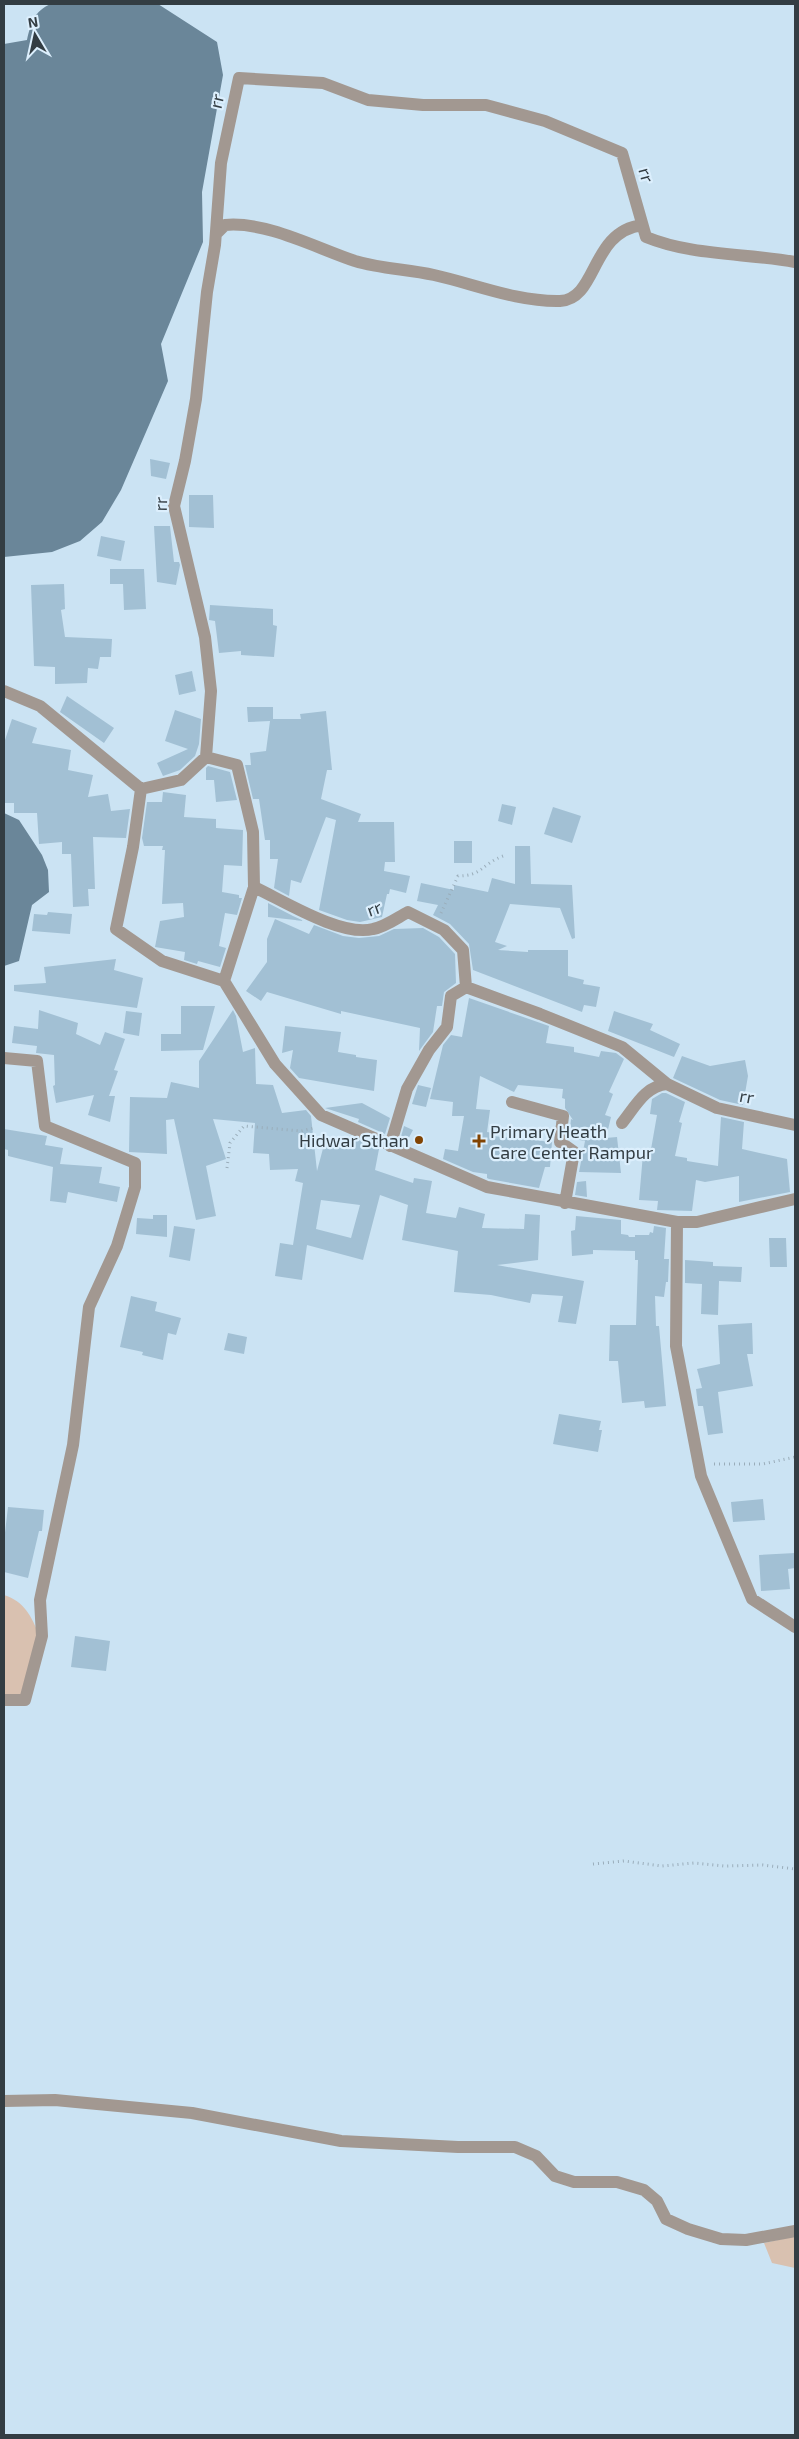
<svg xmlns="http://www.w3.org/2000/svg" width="799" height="2439" viewBox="0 0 799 2439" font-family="'Exo 2',sans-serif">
<rect width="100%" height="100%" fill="#cbe3f3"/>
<path fill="#d9c1b0" d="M4,1595C24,1601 32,1617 39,1635L24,1689L17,1702H4Z
M795,2236V2268L772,2263L764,2243Z"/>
<path fill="#6a8699" d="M51,4H158L217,42L223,75L202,192L203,242L161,344L168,381L121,490L102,522L80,541L52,552L4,557V44L27,40C31,23 34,11 51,4Z
M4,813L19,820L42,855L48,870L49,892L32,905L19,961L4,966Z"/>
<path fill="#a2c0d4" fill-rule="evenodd" d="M150,459L170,463L166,479L151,476Z
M189,495H213L214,528L189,527Z
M154,526H170L174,562H179L180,565L176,585L157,582Z
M101,536L125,541L121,561L97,556Z
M110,569H144L146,609L124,610L123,584H110Z
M64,584L65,609L61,610L65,637L112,639L111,657H100L98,669L88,668L87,683L55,684V667L34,666L31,585Z
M210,605L273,609V625L277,626L274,657L241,655V651L219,653L215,621L209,620Z
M192,671L196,691L179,695L175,675Z
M67,696L114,728L104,743L60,712Z
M247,707H273V719H301L300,714L326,711L332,770H327L321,799L361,814L358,822H394L395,862H385L384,871L410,876L406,893L390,889L389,894H387L382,917L360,922L347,920L319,910L336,820L326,817L301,883L291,880L289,896L274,888L278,859H270V840H265L259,799H253L245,765H251L250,753L266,751L270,721L248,722Z
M175,710L201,719L199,744L195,756L180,770L163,776L157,763L188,749L165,741Z
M12,719L37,728L32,743L71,750L68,770L93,775L88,797L108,794L111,811L130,809L126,838L93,837L95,889H88L89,906L73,907L71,854H62V842L39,844L37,813H14V803H4V743Z
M208,766L230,772L237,800L216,802L214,780H206V768Z
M163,792L186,795L184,817L216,819V828L243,830L242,866L224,865L222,892L239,895V898H242L237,915L225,913L219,946L226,948L220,967L198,961L197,964L184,960L185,952L155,947L160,921L184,917L183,903L162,904L165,850H162L163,846H144L142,838L147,802H162Z
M502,804L516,807L512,825L498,821Z
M553,807L581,816L572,843L544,834Z
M454,841H472V863H454Z
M515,846H530L531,884L572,885L575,938L572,939L560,908L510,904L495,942L507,946L498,950L528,952V950H568V976L584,980L583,984L600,987L596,1007L584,1005L582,1012L473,970L469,944L450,924L433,915L438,905L417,901L421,883L454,890V885L488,892L492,878L515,884Z
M268,903L293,916L304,921L268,917Z
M48,912L72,914L70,934L32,931L34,914L47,915Z
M275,919L309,934L314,925L343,936L359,938L379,936L394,929L423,928L439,937L455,954L456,983L444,992L442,1006H437L433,1032L419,1051L420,1028L341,1011V1014L267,992L261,1001L246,991L267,962V939Z
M116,959L114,970L143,978L137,1008L14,991V985L46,983L44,967Z
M469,998L549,1026L546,1043L574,1047V1052L599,1057L601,1051L616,1053L624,1059L609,1092L613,1094L605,1115L611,1117L606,1138L617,1137L621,1173L579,1172L585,1141L569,1138L571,1119L573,1120L565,1108V1099L562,1098L563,1089L518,1085L514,1092L480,1076L476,1109L490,1110L487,1132L493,1133L492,1136L552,1142L550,1167H545L539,1188L489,1179L487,1178V1174L473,1172L443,1159L445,1149L458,1151L464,1116H452L453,1102L430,1099L443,1045L451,1035L462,1037Z
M181,1006H215L203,1050L161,1051V1034H181Z
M39,1010L78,1023L76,1034L100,1045L105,1032L125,1039L114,1070L118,1071L109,1096H115L110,1122L88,1115L94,1095L56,1103L53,1086L55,1085L54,1055L36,1053L37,1046L12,1043L14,1026L38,1029Z
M233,1010L236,1016L243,1052L255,1048L256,1084L273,1085L282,1113L306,1110L311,1116L317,1171L325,1141L349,1146L352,1137L379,1149L375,1170L413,1183L414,1178L432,1181L426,1213L456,1218L459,1207L485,1214L482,1228L524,1229L525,1214L540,1215L538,1260L497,1265L584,1281L576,1324L558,1322L563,1296L532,1294L530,1303L491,1295L454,1292L458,1251L402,1240L408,1205L380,1195L363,1260L307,1245L302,1280L275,1276L280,1243L293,1245L303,1183L295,1181L298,1169L270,1170L269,1154L253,1153L255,1123L213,1119L226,1159L206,1166L216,1216L196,1220L174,1119L166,1120L167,1154L129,1152L130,1097L167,1098L171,1082L199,1088V1061ZM321,1200L360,1205L351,1238L316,1229Z
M126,1011L142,1013L139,1036L123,1033Z
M614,1011L653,1024L650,1030L680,1044L674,1057L608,1031Z
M285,1026L341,1032L338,1052L356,1055V1057L377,1060L374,1091L299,1078L290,1068L293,1050L282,1053Z
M682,1056L710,1066L745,1060L748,1076L743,1105L720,1100L673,1078Z
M418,1085L431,1088L426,1107L412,1104Z
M662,1093H666L685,1102L679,1122L682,1123L675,1156L687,1158V1161L718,1166L721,1117L744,1122L742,1149L787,1159L790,1192L739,1202V1176L705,1182L696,1180L692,1211L657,1210L658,1201L639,1200L643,1154L650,1155L657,1115L650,1114L652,1099Z
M362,1103L390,1118L385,1134L358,1122L359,1119L325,1108Z
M404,1126L413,1130L406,1143L400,1140Z
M4,1129L47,1136L45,1145L63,1148L60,1164L102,1167L99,1183L120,1187L117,1202L68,1192L66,1203L50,1201L53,1167L8,1156V1150L4,1149Z
M586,1181L587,1197L575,1195L577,1182Z
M153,1215H167V1237L136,1234L137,1218L153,1219Z
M576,1216L621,1220V1234L628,1235L629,1237H635V1235H649L650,1232L653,1233L654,1226L666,1228L664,1259H669L668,1282H666L664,1297L655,1296L656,1326H659L666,1406L645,1408L644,1401L622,1403L618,1361H609L610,1325H636L638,1260H635V1251L593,1250V1254L572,1256L571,1231L575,1230Z
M174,1226L195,1229L190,1261L169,1257Z
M769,1238H786L787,1267H770Z
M685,1260L713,1262V1266L742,1267L741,1282L719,1281L718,1315L701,1314L702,1284L685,1283Z
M131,1296L157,1302L155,1311L181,1318L176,1335L168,1333L163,1360L142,1355L143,1352L120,1347Z
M752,1323L753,1354H747L753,1386L718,1392L723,1433L708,1435L703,1406H698L696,1389L702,1388L697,1369L720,1364L718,1325Z
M228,1333L247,1337L244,1354L224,1350Z
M559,1414L601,1421L599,1430H602L598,1452L553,1444Z
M763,1499L765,1520L733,1522L731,1502Z
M8,1507L44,1510L42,1531H39L28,1578L4,1572V1541Z
M795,1553V1568L788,1569L790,1589L761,1591L759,1555Z
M75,1636L110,1641L106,1671L71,1667Z"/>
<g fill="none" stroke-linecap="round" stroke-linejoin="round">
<path stroke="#9aadba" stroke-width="3" stroke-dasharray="1 4" stroke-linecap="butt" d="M441,913L458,876C482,876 482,864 503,856
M227,1168L230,1143L244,1126L301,1131L314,1128
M714,1464H763L795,1457
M593,1864L624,1861L662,1866L694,1863L724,1866L763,1865L795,1869"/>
<path stroke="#a29891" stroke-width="12" d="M216,234L225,225C266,221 316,248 355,261C381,269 408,269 434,275C475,284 517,302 560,301C598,299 590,232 642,225
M4,691L40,706L141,789L133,847L116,929L162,961L224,981L275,1064L321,1115L487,1187L677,1222H697L795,1199
M206,757L237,765L253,832L254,887L224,981
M141,789L181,780L206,757L211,691L205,637L174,506L185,461L196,399L207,292L215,245L221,163L239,78L323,83L368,100L423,105H486L545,121L622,153L646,237C692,256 746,253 795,262
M254,887C284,901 341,937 373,929C385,927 397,918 408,912L444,930L463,950L466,987L540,1014L622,1047L667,1084C645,1086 635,1107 622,1123
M4,1058L37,1061L45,1126L135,1163V1187L117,1246L89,1307L73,1445L40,1600L42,1636L25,1700H4
M667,1084L717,1108L795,1125
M512,1102L563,1116L560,1142L574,1152L565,1203
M390,1146L407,1089L429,1050L447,1027L451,996L466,987
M677,1222L676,1346L701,1476L752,1599L795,1627
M4,2101L55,2100L192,2113L341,2141L458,2147H515L536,2156L555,2176L574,2182H617L644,2190L657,2201L666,2219L688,2229L721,2239L746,2240L795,2231"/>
</g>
<g fill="#824403" stroke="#dceffd" stroke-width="2">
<circle cx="419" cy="1140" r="5"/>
<path d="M476.5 1133.5h5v5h5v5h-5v5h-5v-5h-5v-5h5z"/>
</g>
<g text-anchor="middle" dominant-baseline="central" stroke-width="4.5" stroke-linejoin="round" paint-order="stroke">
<g font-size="18" fill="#333d43" stroke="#dceffd">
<text transform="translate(216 101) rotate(-77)">rr</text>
<text transform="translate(647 175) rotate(75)">rr</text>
<text transform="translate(160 504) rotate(-88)">rr</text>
<text transform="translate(374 908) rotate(-19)">rr</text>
<text transform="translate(747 1096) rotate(11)">rr</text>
</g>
<g font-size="18" fill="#333d43" stroke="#dceffd" text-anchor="start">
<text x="490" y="1131">Primary Heath<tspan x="490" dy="21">Care Center Rampur</tspan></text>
<text x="409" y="1140" text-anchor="end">Hidwar Sthan</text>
</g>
</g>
<rect width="799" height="2439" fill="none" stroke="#333d43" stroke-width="10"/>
<g transform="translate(35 35) rotate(351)" stroke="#dceffd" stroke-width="4" paint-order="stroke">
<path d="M0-4L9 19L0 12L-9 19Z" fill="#333d43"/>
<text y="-8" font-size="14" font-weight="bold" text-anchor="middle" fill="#333d43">N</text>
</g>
</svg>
